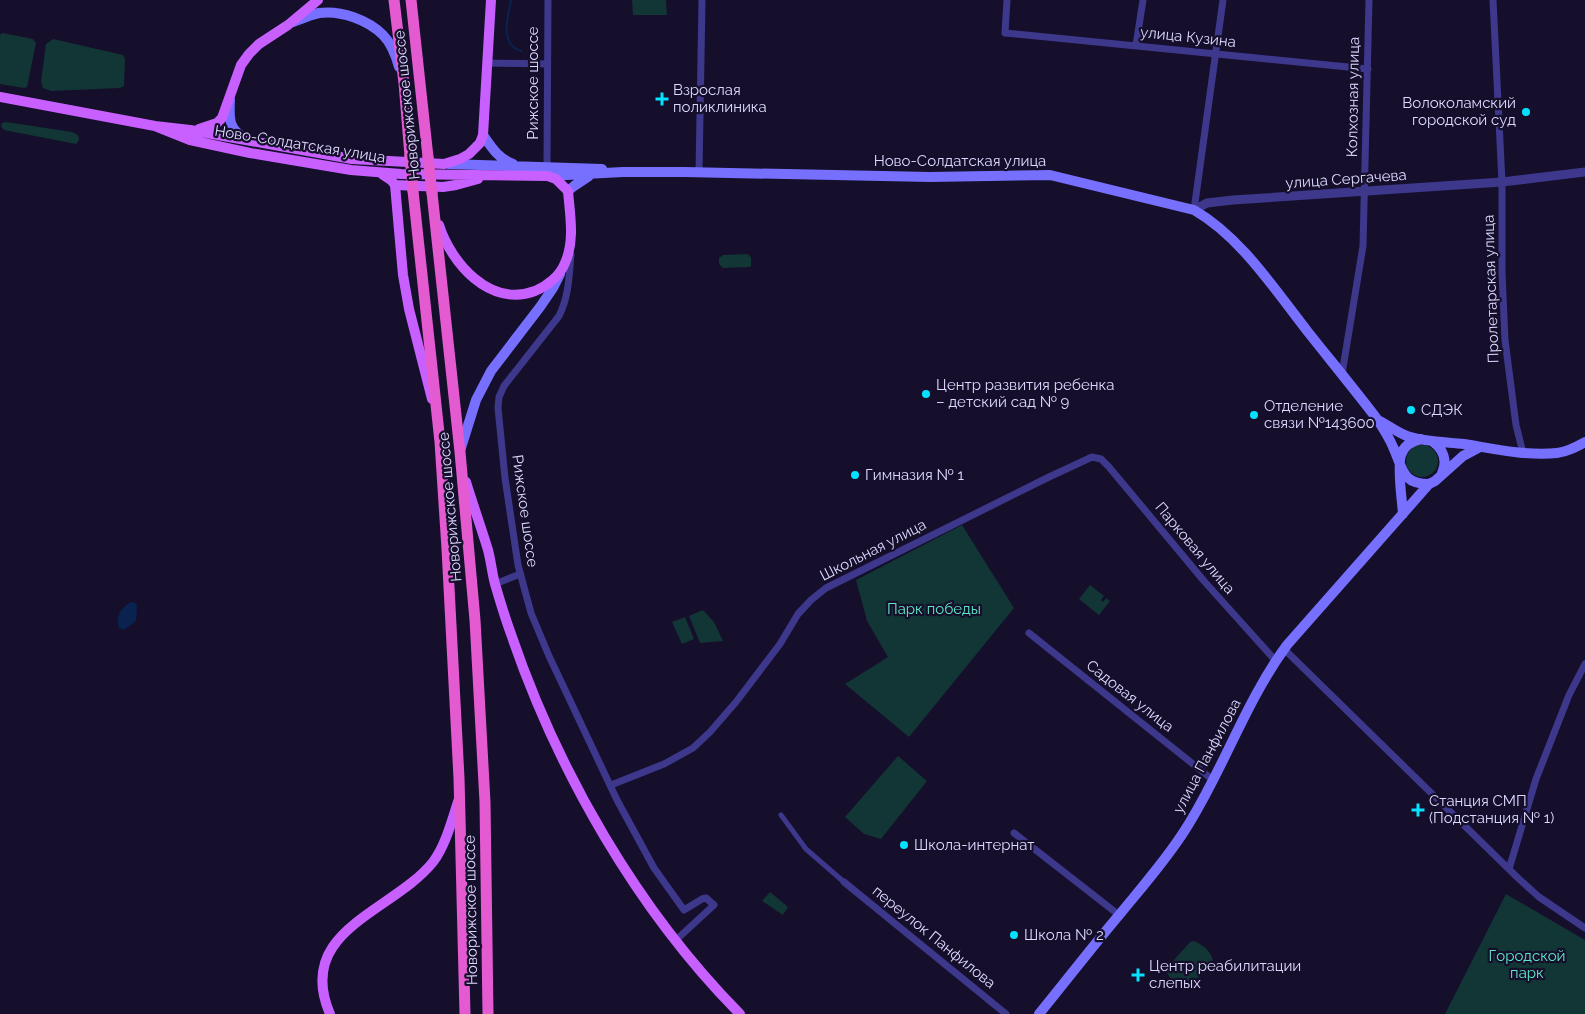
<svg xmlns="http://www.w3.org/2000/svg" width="1585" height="1014" viewBox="0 0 1585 1014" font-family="Raleway,sans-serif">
<rect width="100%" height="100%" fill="#150f2b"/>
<path fill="#123535" d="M632,0H666L667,15H633Z
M2,33L33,39L36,43L27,87L24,88L0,84V35Z
M53,39L123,55L125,59L124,86L120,88L51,91L43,88L41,82L46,44Z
M6,122L72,132L78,135L79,140L76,144L4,130L1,126L2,123Z
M748,254L751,258V266L750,267L723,268L719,264V258L723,255Z
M1406 461a16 16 0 1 1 32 0a16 16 0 1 1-32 0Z
M962,525L1014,608L909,737L845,684L888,657L867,621L856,580Z
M1090,585L1104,596L1101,600L1103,602L1106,598L1110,601L1099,615L1079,599Z
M703,610L714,622L723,641L700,643L689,616Z
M685,617L694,639L682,644L672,622Z
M898,756L927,781L881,839L864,834L845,817Z
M770,892L788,907L783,915L762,901Z
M1506,894L1585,940V1014H1445Z
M1194,941C1202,944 1212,952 1213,961L1189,987C1180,990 1167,977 1166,969L1190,942Z"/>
<path fill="#0a224f" d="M131,602L135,603L137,606L136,621L124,630L119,628C115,617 121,607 131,602Z"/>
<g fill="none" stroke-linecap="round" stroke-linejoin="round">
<path stroke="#0a224f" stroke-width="2" d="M511,0C508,17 499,44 521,51"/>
<path stroke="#3d388c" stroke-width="5" d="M781,815L806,849L844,882"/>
<path stroke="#3d388c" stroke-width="7" d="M1007,0L1005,33L1368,69
M1493,0L1502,182V273L1505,340L1516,425L1523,453
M1136,45L1143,0
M487,63L547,64
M547,166L548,0
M699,172L702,0
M1194,210L1223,0
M571,255C569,276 569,296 559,316L504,386L499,397L498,408L505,478L518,565L531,613L549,656L617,800L654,868L684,910L702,899L706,898L714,905L676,940
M1342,374L1363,246L1369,0
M495,584L520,574
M1029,633L1213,780
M1284,649L1519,879L1539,897L1585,928
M611,785L664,764L693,748L710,732L736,702L780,644L798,614L811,600L826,588L1049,477L1092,457L1101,459L1109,467L1204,581L1275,660
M1014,833L1119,915
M1509,869L1536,779L1569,695L1585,664
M844,882L1006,1014"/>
<path stroke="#3d388c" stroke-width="9" d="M1194,210L1207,203L1233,200L1502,182L1585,172"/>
<path stroke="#7770ff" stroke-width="10" d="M293,22C301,19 310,15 319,13C341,10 368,20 383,35C392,44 396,56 399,67
M230,100C229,118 228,131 248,139
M483,135C492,148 498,158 513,164
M449,164L602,169
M548,176L623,172H684L930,177L1050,175L1194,210C1241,237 1275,290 1308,332C1331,361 1355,390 1377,419C1383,428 1389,437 1393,447C1403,468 1401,484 1429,484
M568,191L574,186L589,176
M1380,421C1389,426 1397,432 1407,436C1425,442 1446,442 1464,444C1495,449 1526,456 1557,453C1567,452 1576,447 1585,442
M1432,441C1443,449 1448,460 1442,473
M460,451L476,400L491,371L540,307L553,288L560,274
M1403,514C1402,499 1397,468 1401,455C1404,445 1412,441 1421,439
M1039,1014C1066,981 1092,947 1120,914C1142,887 1166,860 1185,830C1223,771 1245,702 1287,645L1429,484L1435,481L1463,456L1478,448"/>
<path stroke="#c760ff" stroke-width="10" d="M0,97L155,126L190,130L352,159L444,164L460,159L469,154L480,143L483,135L491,0
M155,126L190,140L250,153L351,170L401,174L548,176L556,179L568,191C570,215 575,241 565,263C560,276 547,286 535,291C490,308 451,263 439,225
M199,129L217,123L222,118L241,65L249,54L259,44L288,25L318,0
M382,174L391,180L395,185L403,275L409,309L432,399
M395,185L443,187L456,185L478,179
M466,482C473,505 481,527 488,550C491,561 492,573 495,584C500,601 505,618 511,634C558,772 638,911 740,1014
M330,1014C294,930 393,912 433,862C446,845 452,819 459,799"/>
<path stroke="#e35ad1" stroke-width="11" d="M394,0L404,83L410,156
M411,0L428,157
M413,191L440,442L447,549L459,778L465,1014
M432,193L460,452L475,620L485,802L488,1014"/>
<path stroke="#e35ad1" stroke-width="11" d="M410,156L413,191
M428,157L432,193"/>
</g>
<g fill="#05e1ff" stroke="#150f2b" stroke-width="2">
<path d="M659.5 91.5h5v5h5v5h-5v5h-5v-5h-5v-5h5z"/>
<circle cx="1526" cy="112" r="5"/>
<circle cx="926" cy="394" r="5"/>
<circle cx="1411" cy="410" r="5"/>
<circle cx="1254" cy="415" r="5"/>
<circle cx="855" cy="475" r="5"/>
<path d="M1415.5 802.5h5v5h5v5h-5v5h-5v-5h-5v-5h5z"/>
<circle cx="904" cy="845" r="5"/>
<circle cx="1014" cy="935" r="5"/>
<path d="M1135.5 967.5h5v5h5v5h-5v5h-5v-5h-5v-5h5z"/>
</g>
<g text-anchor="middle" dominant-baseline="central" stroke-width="4.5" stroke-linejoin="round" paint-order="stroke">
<g font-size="15" fill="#ded9ff" stroke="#150f2b">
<text transform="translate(1188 37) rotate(6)">улица Кузина</text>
<text transform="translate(533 83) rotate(-90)">Рижское шоссе</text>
<text transform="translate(1353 97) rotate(-89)">Колхозная улица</text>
<text transform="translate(407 105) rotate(-96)">Новорижское шоссе</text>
<text transform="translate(300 144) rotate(9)">Ново-Солдатская улица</text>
<text x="960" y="161">Ново-Солдатская улица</text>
<text transform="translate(1346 179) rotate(-4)">улица Сергачева</text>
<text transform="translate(1491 289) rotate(-92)">Пролетарская улица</text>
<text transform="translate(450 507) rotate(-95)">Новорижское шоссе</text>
<text transform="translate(525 511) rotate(82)">Рижское шоссе</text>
<text transform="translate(1195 548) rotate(50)">Парковая улица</text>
<text transform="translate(873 550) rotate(-27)">Школьная улица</text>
<text transform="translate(1130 696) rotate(38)">Садовая улица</text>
<text transform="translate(1207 756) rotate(-62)">улица Панфилова</text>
<text transform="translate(471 910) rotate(-91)">Новорижское шоссе</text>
<text transform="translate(934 937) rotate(39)">переулок Панфилова</text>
</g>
<g font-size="15" fill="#ded9ff" stroke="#150f2b" text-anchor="start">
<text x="673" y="90">Взрослая<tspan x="673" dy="17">поликлиника</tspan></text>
<text x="1516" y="103" text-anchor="end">Волоколамский<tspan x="1516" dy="17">городской суд</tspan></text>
<text x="936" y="385">Центр развития ребенка<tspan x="936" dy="17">– детский сад № 9</tspan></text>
<text x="1264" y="406">Отделение<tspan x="1264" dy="17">связи №143600</tspan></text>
<text x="1421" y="410">СДЭК</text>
<text x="865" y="475">Гимназия № 1</text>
<text x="1429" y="801">Станция СМП<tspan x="1429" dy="17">(Подстанция № 1)</tspan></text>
<text x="914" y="845">Школа-интернат</text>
<text x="1024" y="935">Школа № 2</text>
<text x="1149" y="966">Центр реабилитации<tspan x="1149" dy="17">слепых</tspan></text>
</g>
<g font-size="15" fill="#5ee6c7" stroke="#150f2b">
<text x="934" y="609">Парк победы</text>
<text x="1527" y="956">Городской<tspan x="1527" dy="17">парк</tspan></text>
</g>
</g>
</svg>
